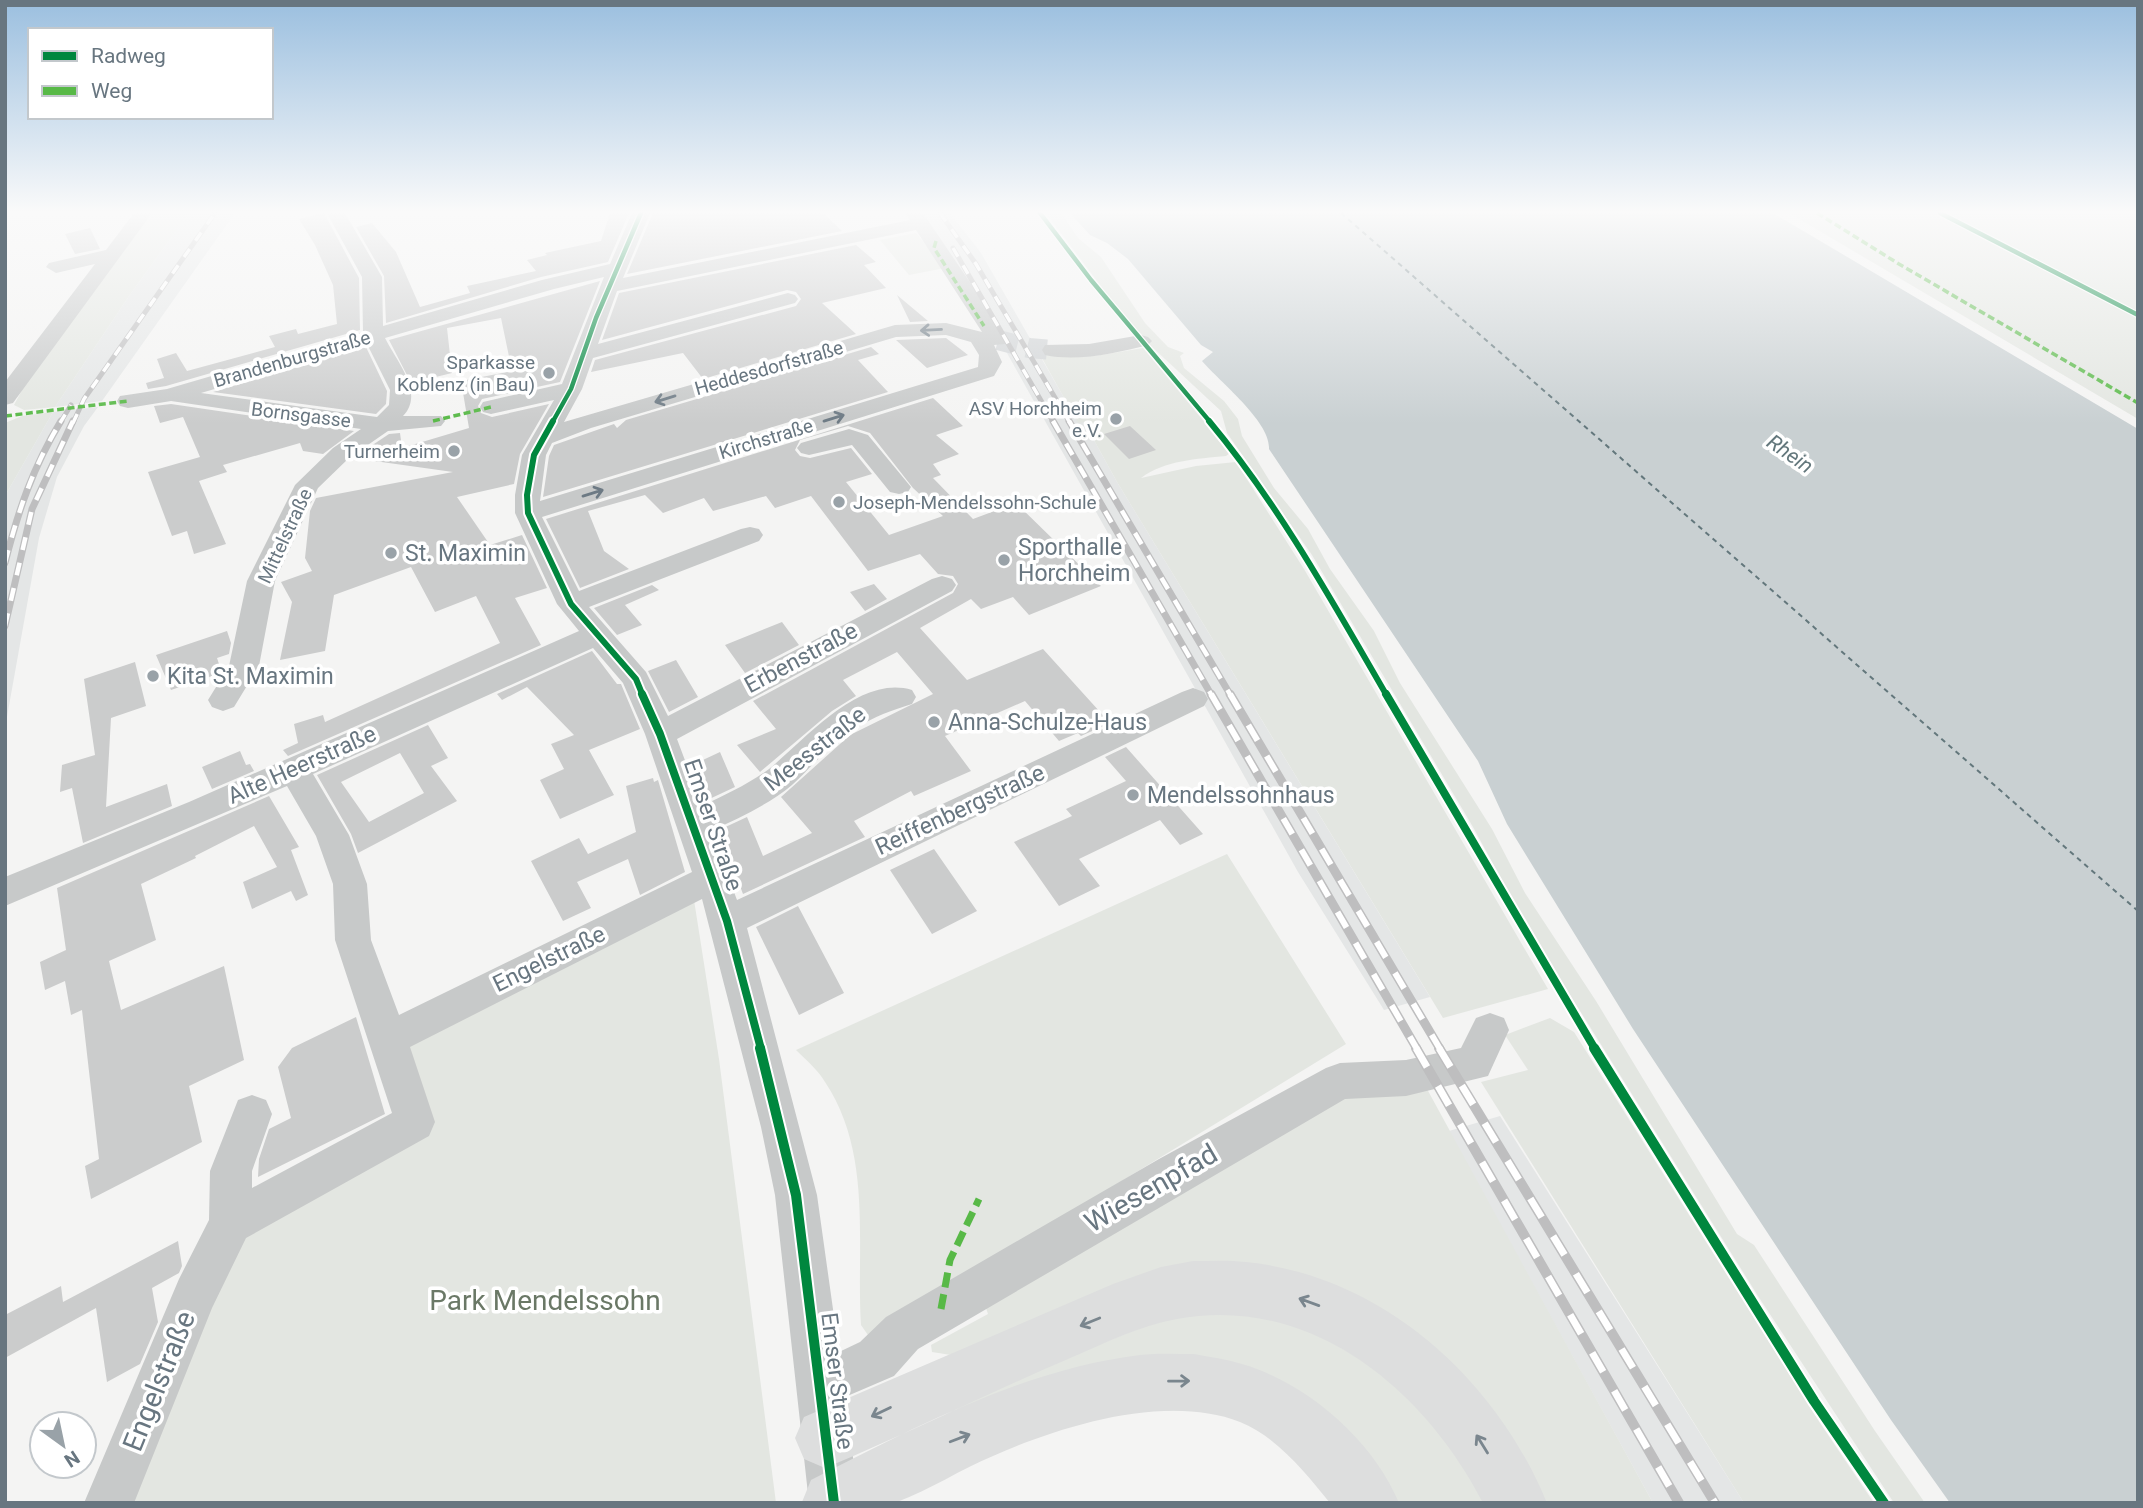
<svg xmlns="http://www.w3.org/2000/svg" width="2143" height="1508" viewBox="0 0 2143 1508" font-family="Roboto,sans-serif">
<rect width="100%" height="100%" fill="#f4f4f3"/>
<path fill="#e4e6e6" d="M189,213H235L102,401L55,407L129,296Z
M921,213H950L981,253L1078,422H1084L1117,482L1430,997L1384,1010L1298,872L1003,346Z
M98,407L84,426L57,477L39,538L5,728V496L53,412Z
M1500,1116L1744,1503H1653L1449,1131Z"/>
<path fill="#e3e6e1" d="M151,213H189L129,296L55,407L24,410L14,405L29,377Z
M1046,213H1061L1078,238L1101,257L1145,323L1168,347L1184,353L1180,356L1184,368L1224,401L1238,419L1242,436L1274,488L1308,529L1330,569L1374,631L1400,683L1492,829L1525,893L1596,1001L1737,1234L1754,1245L1875,1431L1925,1503H1894L1758,1296L1527,926L1473,827L1312,555L1227,433L1221,411L1151,346L1106,293Z
M1789,213H2138V419Z
M916,233L945,268L909,275L880,240Z
M1143,348L1230,453L1226,456C1197,459 1165,460 1141,478L1196,466L1236,462L1304,569L1548,989L1443,1018L1117,482L1084,422L1078,423L1038,351L1095,356Z
M53,412L5,496V423L22,416Z
M1227,854L1346,1044L961,1279L870,1338L861,1325C856,1244 873,1154 825,1082C818,1070 806,1060 796,1050Z
M694,900L719,1059L776,1503H123L228,1243L426,1134L406,1045Z
M1550,1018L1574,1032L1820,1423L1874,1503H1744L1481,1082L1528,1070L1505,1035Z
M1427,1089L1653,1503H1542L1334,1288L951,1355L932,1352L931,1345L988,1314L985,1305L1346,1094Z
M1237,1308L1285,1316L1399,1381L1494,1503H1394L1310,1408L959,1414L956,1401L1171,1316Z"/>
<path fill="#c9d0d2" d="M1070,213H1773L2138,429V1503H1950L1891,1420L1633,1029L1507,824L1478,761L1269,449C1271,422 1220,382 1202,361L1213,352L1201,345L1128,259L1107,243L1090,235Z"/>
<g fill="none" stroke-linecap="round" stroke-linejoin="round">
<path stroke="#63777c" stroke-width="2" stroke-dasharray="5 4.5" stroke-linecap="butt" d="M1341,213L2138,911"/>
</g>
<path fill="#cbcccc" fill-rule="evenodd" d="M324,213L359,278L360,330L166,386L148,389L146,383L164,378L157,359L176,353L187,371L275,347L269,336L296,329L298,334L337,324L333,285L315,245L299,219Z
M610,213H629L608,262L541,277L386,323L384,276L356,227L372,223L396,252L420,307L470,293L467,286L536,271L527,260L547,255L545,253L601,241Z
M653,213H823L842,231L627,274Z
M90,228L100,249L75,254L65,234Z
M856,245L876,262L864,265L886,288L822,303L856,334L703,379L683,353L591,372L595,360L796,306L801,299L796,292L787,290L602,340L619,293Z
M600,281L560,382L482,399L478,406L481,413L492,417L549,404L520,454L514,484L457,497L490,545L522,535L547,588L515,598L541,645L288,756L283,750L298,743L294,724L323,715L325,722L500,643L476,596L435,612L411,567L334,595L325,651L280,660L292,602L281,582L312,571L305,558L310,511L316,498L453,472L353,458L389,434L400,433L402,448L469,428L461,381L512,371L501,318L447,328L452,373L411,383L389,340Z
M897,295L928,321L910,322Z
M946,338L968,355L927,368L896,340Z
M366,347L387,391L386,404L376,414L213,392Z
M871,347L879,354L858,360L888,392L543,497L549,456L554,445L614,424L617,428L626,420Z
M933,398L963,426L936,435L959,454L933,464L941,475L933,478L973,519L1016,503L1101,586L1029,615L1013,597L981,609L971,599L920,628L967,680L1043,649L1110,723L1081,736L1078,733L1059,741L1025,701L945,736L971,771L914,796L911,791L854,821L865,837L743,894L719,830L747,817L763,856L812,833L781,797L850,735L933,694L897,652L843,680L856,696L832,711L760,772L737,745L776,729L753,701L953,593L958,584L953,576L938,574L920,554L868,571L811,496L775,508L766,496L713,511L704,498L663,513L645,495L588,511L604,551L629,569L580,588L546,519ZM848,426L870,433L913,488L943,516L889,535L846,482L872,474L851,448L810,458L800,456L795,450L800,440Z
M171,404L354,431L323,454L303,451L300,443L223,465L227,472L199,481L226,544L194,554L187,531L172,536L148,472L200,457L183,417L160,423L154,406Z
M1130,426L1156,450L1129,459L1104,434Z
M874,584L887,599L865,611L850,592Z
M652,585L659,590L625,605L642,625L617,635L594,608Z
M782,622L799,645L745,673L725,645Z
M227,631L231,643L229,654L217,658L221,670L212,676L171,690L156,655Z
M592,651L617,684H621L640,729L589,750L614,795L560,819L540,780L564,769L551,744L574,735L527,687L502,700L497,694Z
M676,660L698,697L669,712L648,671Z
M135,662L146,706L111,718L106,807L167,784L172,806L83,843L72,788L60,792L62,765L95,755L84,679Z
M428,725L448,758L431,766L457,801L358,853L351,834L317,775ZM400,753L424,793L369,822L341,782Z
M1126,747L1203,834L1180,845L1160,820L1079,859L1100,886L1059,906L1014,842L1072,816L1066,809L1126,781L1105,757Z
M240,751L246,765L250,764L254,771L212,789L202,767Z
M720,752L735,787L703,802L690,766Z
M653,778L654,782L658,780L685,872L640,895L628,859L577,882L591,908L563,921L531,861L579,838L588,854L636,832L626,786Z
M269,796L299,847L291,850L308,895L296,901L291,891L252,909L243,882L277,867L254,826L195,856L196,858L141,884L156,940L109,961L121,1010L224,966L244,1060L189,1086L202,1142L91,1199L85,1166L99,1159L82,1010L71,1015L65,981L45,990L40,962L66,950L57,888Z
M934,849L977,911L932,934L890,870Z
M798,906L844,993L799,1015L756,927Z
M356,1017L385,1114L258,1177L259,1159L269,1129L291,1118L278,1067L292,1048Z
M178,1241L182,1266L179,1273L152,1288L158,1322L140,1364L107,1382L96,1308L5,1358V1315L61,1286L63,1302Z"/>
<g fill="none" stroke-linecap="round" stroke-linejoin="round">
<path stroke="#d1d4d6" stroke-width="20" stroke-dasharray="20 10" stroke-linecap="butt" d="M998,340L1029,348L1053,350"/>
<path fill="#c7c9c9" fill-rule="evenodd" d="M134,213H152L13,403L5,405V382L95,264L56,273L46,267L49,263L106,250Z
M327,213H345L382,277L383,326L542,280L610,264L632,213H650L623,278L910,220L905,213H923L1009,340L1005,344L994,345L1002,362L994,376L542,517L579,591L741,529L750,527L759,529L763,535L759,541L589,607L646,672L668,716L932,579L942,576L952,579L956,585L952,591L677,739L702,806C725,795 749,784 769,769C805,740 859,674 912,690L916,697L912,704C869,717 847,730 815,762C807,770 800,778 792,785C768,805 739,818 711,831L737,900L1182,692L1193,688L1204,692L1208,699L1204,706L747,928L817,1195L839,1352L860,1342L886,1317L1159,1159L1326,1068L1340,1063L1406,1060L1461,1048L1476,1018L1490,1013L1504,1018L1509,1030L1488,1076L1406,1096L1345,1099L918,1349L894,1376L845,1397L859,1503H809L775,1195L761,1127L702,899L410,1047L435,1122L429,1136L246,1238L212,1308L134,1503H84L179,1279L209,1220L210,1171L238,1100L252,1095L266,1100L272,1114L252,1171V1188L392,1113L335,940L333,884L316,836L287,786L5,906V877L189,802L579,631L557,604L515,513V495L522,455L554,400L491,414L483,412L480,407L483,402L562,384L604,277L554,289L385,338C397,362 425,393 403,416H441L445,421L441,426L388,431L349,458L318,488L275,581L259,666L234,707L223,711L212,707L208,700L229,666L247,581L295,485L333,448L361,429L171,401L128,408L120,406L117,401L120,396L167,389L363,332L362,277ZM916,230L982,332L946,323L895,325L564,422L582,389L593,358L795,303L798,299L795,295L788,293L598,344L617,291ZM946,335L971,342L979,355L978,367L540,501L546,455L552,443L591,428L896,337ZM367,344L390,390L389,405L377,417L201,393ZM593,648L623,683L645,734L692,872L399,1015L371,940L367,884L349,835L313,774Z
M1141,335L1148,337L1152,341L1148,345C1117,353 1077,362 1045,355L1042,350L1045,345L1089,344Z
M849,429L868,435L911,487L908,492L899,494L890,492L852,445L809,455L801,453L797,448L801,443Z"/>
<path fill="#dddede" fill-rule="evenodd" d="M1193,1261C1210,1261 1229,1260 1246,1262C1383,1276 1496,1379 1547,1503H1483C1425,1390 1311,1294 1177,1319C1139,1326 1103,1344 1068,1359C986,1394 907,1434 825,1468L804,1459L795,1438L804,1417L1113,1284L1161,1267Z
M1194,1354C1210,1357 1226,1359 1242,1364C1307,1383 1373,1440 1399,1503H1330C1306,1473 1276,1436 1240,1422C1166,1393 1061,1426 993,1456C961,1469 930,1490 897,1502C884,1506 817,1504 802,1502L811,1480C914,1428 1024,1369 1140,1355C1158,1353 1176,1354 1194,1354Z"/>
<g stroke="#bebebf" stroke-width="5">
<path id="rail-far3" d="M940,213L976,264L1070,423
M953,248L1054,423
M60,423L71,405
M73,423L84,399L215,213"/>
</g>
<g stroke="#bebebf" stroke-width="7">
<path id="rail-far2" d="M1053,421L1212,696
M1069,421L1231,696
M5,563C18,511 33,467 61,421
M5,626L32,509L73,421"/>
</g>
<g stroke="#bebebf" stroke-width="9">
<path id="rail-far1" d="M1211,694L1417,1049
M1230,694L1440,1049"/>
</g>
<g stroke="#bebebf" stroke-width="10">
<path id="rail" d="M1416,1048L1679,1503
M1439,1048L1715,1503"/>
</g>
<use href="#rail-far3" stroke="#fff" stroke-width="3.5" stroke-dasharray="10" stroke-linecap="butt"/>
<use href="#rail-far2" stroke="#fff" stroke-width="4.5" stroke-dasharray="13" stroke-linecap="butt"/>
<use href="#rail-far1" stroke="#fff" stroke-width="6" stroke-dasharray="18" stroke-linecap="butt"/>
<use href="#rail" stroke="#fff" stroke-width="7" stroke-dasharray="22" stroke-linecap="butt"/>
<path stroke="#58b947" stroke-width="3.5" stroke-dasharray="7 3.5" stroke-linecap="butt" d="M1817,213L1899,264L2138,403
M936,241L934,248L984,326
M5,416L128,401
M433,421L491,407"/>
<path stroke="#58b947" stroke-width="7" stroke-dasharray="15 7" stroke-linecap="butt" d="M941,1309L950,1260L979,1199"/>
<g stroke="#fff" stroke-width="7">
<path id="cycleway-far3" d="M1040,213L1091,280L1211,423
M1940,213L2138,315
M552,423L571,389L596,318L641,213"/>
</g>
<g stroke="#fff" stroke-width="10">
<path id="cycleway-far2" d="M553,421L534,455L527,495L528,513L571,604L636,679L643,696
M1209,421C1279,505 1332,601 1387,696"/>
</g>
<g stroke="#fff" stroke-width="12">
<path id="cycleway-far1" d="M642,694L660,734L727,921L761,1049
M1386,694L1595,1049"/>
</g>
<g stroke="#fff" stroke-width="14">
<path id="cycleway" d="M760,1048L796,1195L834,1503
M1594,1048L1814,1401L1884,1503"/>
</g>
<use href="#cycleway-far3" stroke="#00873e" stroke-width="4.5"/>
<use href="#cycleway-far2" stroke="#00873e" stroke-width="6"/>
<use href="#cycleway-far1" stroke="#00873e" stroke-width="8"/>
<use href="#cycleway" stroke="#00873e" stroke-width="10"/>
</g>
<defs><path id="oneway-shaft" d="M-6 0H5M1.5-3L5.5 0L1.5 3" fill="none" stroke-width="1.6" stroke-linecap="round" stroke-linejoin="round" transform="scale(1.75)"/></defs>
<g stroke="#6d7a84">
<use href="#oneway-shaft" transform="translate(931 330) rotate(177)"/>
<use href="#oneway-shaft" transform="translate(665 399) rotate(163)"/>
<use href="#oneway-shaft" transform="translate(834 418) rotate(-17)"/>
<use href="#oneway-shaft" transform="translate(593 493) rotate(-17)"/>
</g>
<g stroke="#7a868e">
<use href="#oneway-shaft" transform="translate(1309 1302) rotate(-160)"/>
<use href="#oneway-shaft" transform="translate(1090 1322) rotate(158)"/>
<use href="#oneway-shaft" transform="translate(1179 1381) rotate(-1)"/>
<use href="#oneway-shaft" transform="translate(881 1412) rotate(154)"/>
<use href="#oneway-shaft" transform="translate(960 1438) rotate(-21)"/>
<use href="#oneway-shaft" transform="translate(1482 1444) rotate(-122)"/>
</g>
<linearGradient id="sky" x2="0" y2="1"><stop stop-color="#9bbfdf"/><stop offset="0.5" stop-color="#fafafa"/><stop offset="1" stop-color="#fafafa" stop-opacity="0"/></linearGradient>
<rect width="2143" height="424" fill="url(#sky)"/>
<g fill="#99a2a8" stroke="#fff" stroke-width="2.5">
<circle cx="549" cy="373" r="7"/>
<circle cx="1116" cy="419" r="7"/>
<circle cx="454" cy="451" r="7"/>
<circle cx="839" cy="502" r="7"/>
<circle cx="391" cy="553" r="7"/>
<circle cx="1004" cy="560" r="7"/>
<circle cx="153" cy="676" r="7"/>
<circle cx="934" cy="722" r="7"/>
<circle cx="1133" cy="795" r="7"/>
</g>
<g text-anchor="middle" dominant-baseline="central" stroke-width="7" stroke-linejoin="round" paint-order="stroke">
<g font-size="19" fill="#687680" stroke="#fff">
<text transform="translate(292 359) rotate(-16)">Brandenburgstraße</text>
<text transform="translate(769 368) rotate(-16)">Heddesdorfstraße</text>
<text transform="translate(301 415) rotate(7)">Bornsgasse</text>
<text transform="translate(766 439) rotate(-17)">Kirchstraße</text>
<text transform="translate(285 536) rotate(-65)">Mittelstraße</text>
</g>
<g font-size="19" fill="#687680" stroke="#fff" text-anchor="end">
<text x="535" y="362">Sparkasse<tspan x="535" dy="22">Koblenz (in Bau)</tspan></text>
<text x="1102" y="408">ASV Horchheim<tspan x="1102" dy="22">e.V.</tspan></text>
<text x="440" y="451">Turnerheim</text>
<text x="853" y="502" text-anchor="start">Joseph-Mendelssohn-Schule</text>
</g>
<g font-size="21" font-style="italic" fill="#63777c" stroke="#fff">
<text transform="translate(1790 454) rotate(35)">Rhein</text>
</g>
<g font-size="23" fill="#687680" stroke="#fff" text-anchor="start">
<text x="1018" y="547">Sporthalle<tspan x="1018" dy="26">Horchheim</tspan></text>
<text x="405" y="553">St. Maximin</text>
<text x="167" y="676">Kita St. Maximin</text>
<text x="948" y="722">Anna-Schulze-Haus</text>
<text x="1147" y="795">Mendelssohnhaus</text>
</g>
<g font-size="23" fill="#687680" stroke="#fff">
<text transform="translate(801 658) rotate(-28)">Erbenstraße</text>
<text transform="translate(815 749) rotate(-38)">Meesstraße</text>
<text transform="translate(302 765) rotate(-24)">Alte Heerstraße</text>
<text transform="translate(960 810) rotate(-25)">Reiffenbergstraße</text>
<text transform="translate(713 825) rotate(71)">Emser Straße</text>
<text transform="translate(549 959) rotate(-26)">Engelstraße</text>
<text transform="translate(837 1381) rotate(83)">Emser Straße</text>
</g>
<g font-size="28" fill="#687680" stroke="#fff">
<text transform="translate(1151 1188) rotate(-30)">Wiesenpfad</text>
<text transform="translate(159 1381) rotate(-68)">Engelstraße</text>
</g>
<g font-size="28" fill="#6a7866" stroke="#fff">
<text x="545" y="1300">Park Mendelssohn</text>
</g>
</g>
<rect width="2143" height="1508" fill="none" stroke="#687680" stroke-width="14"/>
<rect x="28" y="28" width="245" height="91" fill="#ffffff" stroke="#c3c8cc" stroke-width="2"/>
<rect x="42" y="51" width="35" height="10" fill="#00873e" stroke="#c3c8cc" stroke-width="2"/>
<text x="91" y="63" font-size="21" fill="#687680">Radweg</text>
<rect x="42" y="86" width="35" height="10" fill="#58b947" stroke="#c3c8cc" stroke-width="2"/>
<text x="91" y="98" font-size="21" fill="#687680">Weg</text>
<g transform="translate(63 1445) rotate(147)"><circle r="33" fill="#ffffff" stroke="#c3c8cc" stroke-width="2"/>
<path d="M0-5L12 26L0 18L-12 26Z" fill="#99a2a8"/>
<text y="-10" font-size="19" font-weight="bold" text-anchor="middle" fill="#687680">N</text>
</g>
</svg>
